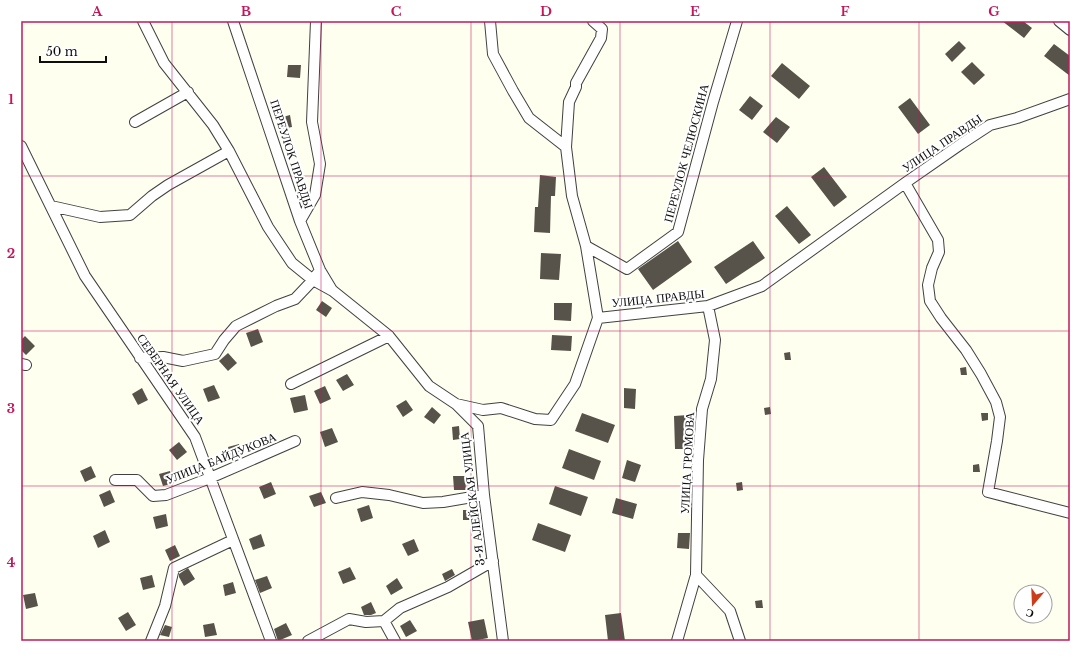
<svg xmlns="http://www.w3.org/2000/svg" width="1091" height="662" viewBox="0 0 1091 662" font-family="'Libre Baskerville',serif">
<rect width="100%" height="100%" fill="#feffef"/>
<path fill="#58534a" d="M1002,21H1023L1032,28L1024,38Z
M959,41L966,48L952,62L945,54Z
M1054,44L1070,56V76L1044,56Z
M972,62L985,75L974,85L961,72Z
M782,63L810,86L799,99L771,76Z
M288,65H301L300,78L287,77Z
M750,96L763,106L752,120L739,110Z
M910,98L930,125L918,134L898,107Z
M290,115L292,127L281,129L279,118Z
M776,117L790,127L777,143L763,132Z
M824,167L847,197L834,207L811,177Z
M540,175L556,177L555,196H551L550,233L534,232L535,207H538Z
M787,206L811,235L799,244L775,216Z
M678,241L692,262L653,290L638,269Z
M753,241L765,258L726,284L714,267Z
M541,253L561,254L559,280L540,279Z
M322,301L332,308L326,317L316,310Z
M554,303H572L571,321L554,320Z
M258,329L263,342L251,347L246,333Z
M552,335L572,336L571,351L551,350Z
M25,336L35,346L26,355L21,350V340Z
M790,352L791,360H785L784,353Z
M228,353L237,363L228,371L219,361Z
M966,367L967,375H961L960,368Z
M347,374L354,385L343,391L336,380Z
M214,385L220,398L208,402L203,389Z
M325,386L331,399L320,404L314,391Z
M142,388L148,400L138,405L132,394Z
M624,388L636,389L635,409L624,408Z
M305,395L308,410L294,413L290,398Z
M406,400L413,410L403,417L396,406Z
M432,407L441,415L434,424L424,417Z
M770,407L771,414L765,415L764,408Z
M582,413L615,425L608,443L575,431Z
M981,413H988V420L982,421Z
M688,415V449H675L674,416Z
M459,426L460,439L453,440L452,427Z
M332,428L338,442L325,447L320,432Z
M179,442L187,452L177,460L169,450Z
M239,444L242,456L231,459L228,447Z
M569,449L601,461L594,480L562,468Z
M627,460L641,465L635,482L622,478Z
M979,464L980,472H973V465Z
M91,466L96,477L85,482L80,471Z
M170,471L174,483L163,486L159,474Z
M453,476H465L466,490H454Z
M271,482L276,494L264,499L259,487Z
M742,482L743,490L737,491L736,483Z
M555,486L588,497L581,516L549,504Z
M110,490L115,502L104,507L99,495Z
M321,492L326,503L314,507L309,496Z
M616,498L637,504L633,519L612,513Z
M369,505L373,518L361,522L357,509Z
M463,510H474V520H463Z
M166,514L168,526L156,529L153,517Z
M538,523L571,535L565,552L532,540Z
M105,530L110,542L98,548L93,536Z
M678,533H690L689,549L677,548Z
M261,534L265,546L253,550L249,539Z
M414,539L419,551L408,556L402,544Z
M175,545L180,556L170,561L165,550Z
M350,567L356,579L343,584L338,572Z
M188,568L195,579L184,586L179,577V574Z
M452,569L455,575L445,581L442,574Z
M152,575L155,587L143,590L140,578Z
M267,576L272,588L260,593L255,580Z
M397,578L403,588L391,595L386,586Z
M233,582L236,593L225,596L223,585Z
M35,593L38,606L26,609L23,595Z
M762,600L763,608H756L755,601Z
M371,602L376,613L371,615H364L361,607Z
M128,612L136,625L126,631L118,618Z
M621,613L625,641H608L605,615Z
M484,619L488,638L472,641L468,622Z
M410,620L417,631L406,637L400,626Z
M214,623L217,635L205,637L203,625Z
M286,623L292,635L278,641L274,629Z
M165,625L172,627L169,637L160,635Z"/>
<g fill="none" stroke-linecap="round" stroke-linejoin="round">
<g stroke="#414141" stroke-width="12">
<path id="minor" d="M143,21L164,63L213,125L229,151L268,227L292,263L313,280L333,291L389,336L429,386L456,404
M233,21L300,221L320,270L332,290
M490,21L493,54L513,91L529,118L566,147
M1059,21L1070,30
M135,122L188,92
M21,146L85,276L195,437L271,641
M905,183L938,240L939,252L932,268L928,285L930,301L941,318L966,350L981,374L996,402L1000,417L997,441L988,492L1070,513
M51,206L100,217L130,215L152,196L168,185L229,151
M300,221L315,195L320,164L312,122L316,21
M586,246L627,269L678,232L713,102L737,21
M708,306L715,340L711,379L702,409L698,460L696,575L730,611L740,641
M598,318L708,306L762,286L905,183L961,144L990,125L1017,118L1070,99
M140,358L163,357L183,361L215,354L224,340L236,326L276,306L295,299L313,280L317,274
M21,364L26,365
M291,384L389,336
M115,480H137L153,496L166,495L210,478L295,441
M336,498L362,492L389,495L423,503L443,502L484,495
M384,621L395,641
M151,641L165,606L174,568L233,540
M308,641L349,619L366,622L384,621L400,608L448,587L493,561
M503,641L484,495L478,426L456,404L483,410L501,408L535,419L551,420L575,384L598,318L586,246L572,196L566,147L569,102L576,87V83L601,38L602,29L593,21
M677,641L696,575"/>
</g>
<use href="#minor" stroke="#fff" stroke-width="10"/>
</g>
<path fill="none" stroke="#c2185b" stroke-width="1" stroke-opacity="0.55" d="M172,21V641M321,21V641M471,21V641M620,21V641M770,21V641M919,21V641M21,176H1070M21,331H1070M21,486H1070"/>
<g text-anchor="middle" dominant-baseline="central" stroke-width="4" stroke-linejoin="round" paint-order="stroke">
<g font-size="12" fill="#0e0e0e" stroke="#fff">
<text transform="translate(942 143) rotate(-34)">УЛИЦА ПРАВДЫ</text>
<text transform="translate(686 153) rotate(-75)">ПЕРЕУЛОК ЧЕЛЮСКИНА</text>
<text transform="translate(292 154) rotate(72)">ПЕРЕУЛОК ПРАВДЫ</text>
<text transform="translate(658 298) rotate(-6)">УЛИЦА ПРАВДЫ</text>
<text transform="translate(171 379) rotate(55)">СЕВЕРНАЯ УЛИЦА</text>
<text transform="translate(221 458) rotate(-22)">УЛИЦА БАЙДУКОВА</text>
<text transform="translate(687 463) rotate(-87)">УЛИЦА ГРОМОВА</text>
<text transform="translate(472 499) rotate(-97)">3-Я АЛЕЙСКАЯ УЛИЦА</text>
</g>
</g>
<rect width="1091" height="662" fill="none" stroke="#ffffff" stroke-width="44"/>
<g transform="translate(1033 604) rotate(199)"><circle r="19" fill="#ffffff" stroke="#9f9f9f"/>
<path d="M0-3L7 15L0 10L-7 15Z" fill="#ca3c1a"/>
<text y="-6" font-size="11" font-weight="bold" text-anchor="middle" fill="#0e0e0e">С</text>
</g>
<path d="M40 56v6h66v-6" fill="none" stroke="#0e0e0e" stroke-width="2"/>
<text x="46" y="56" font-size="12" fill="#0e0e0e" stroke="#ffffff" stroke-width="3" paint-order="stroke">50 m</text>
<rect x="22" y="22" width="1047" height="618" fill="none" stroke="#c2185b" stroke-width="1.5"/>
<g font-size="13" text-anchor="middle" font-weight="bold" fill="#c2185b">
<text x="97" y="16">A</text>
<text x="246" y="16">B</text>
<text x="396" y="16">C</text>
<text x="546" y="16">D</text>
<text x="695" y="16">E</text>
<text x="845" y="16">F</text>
<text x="994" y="16">G</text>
<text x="11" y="104">1</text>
<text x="11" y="258">2</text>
<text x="11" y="413">3</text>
<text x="11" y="567">4</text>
</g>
</svg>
